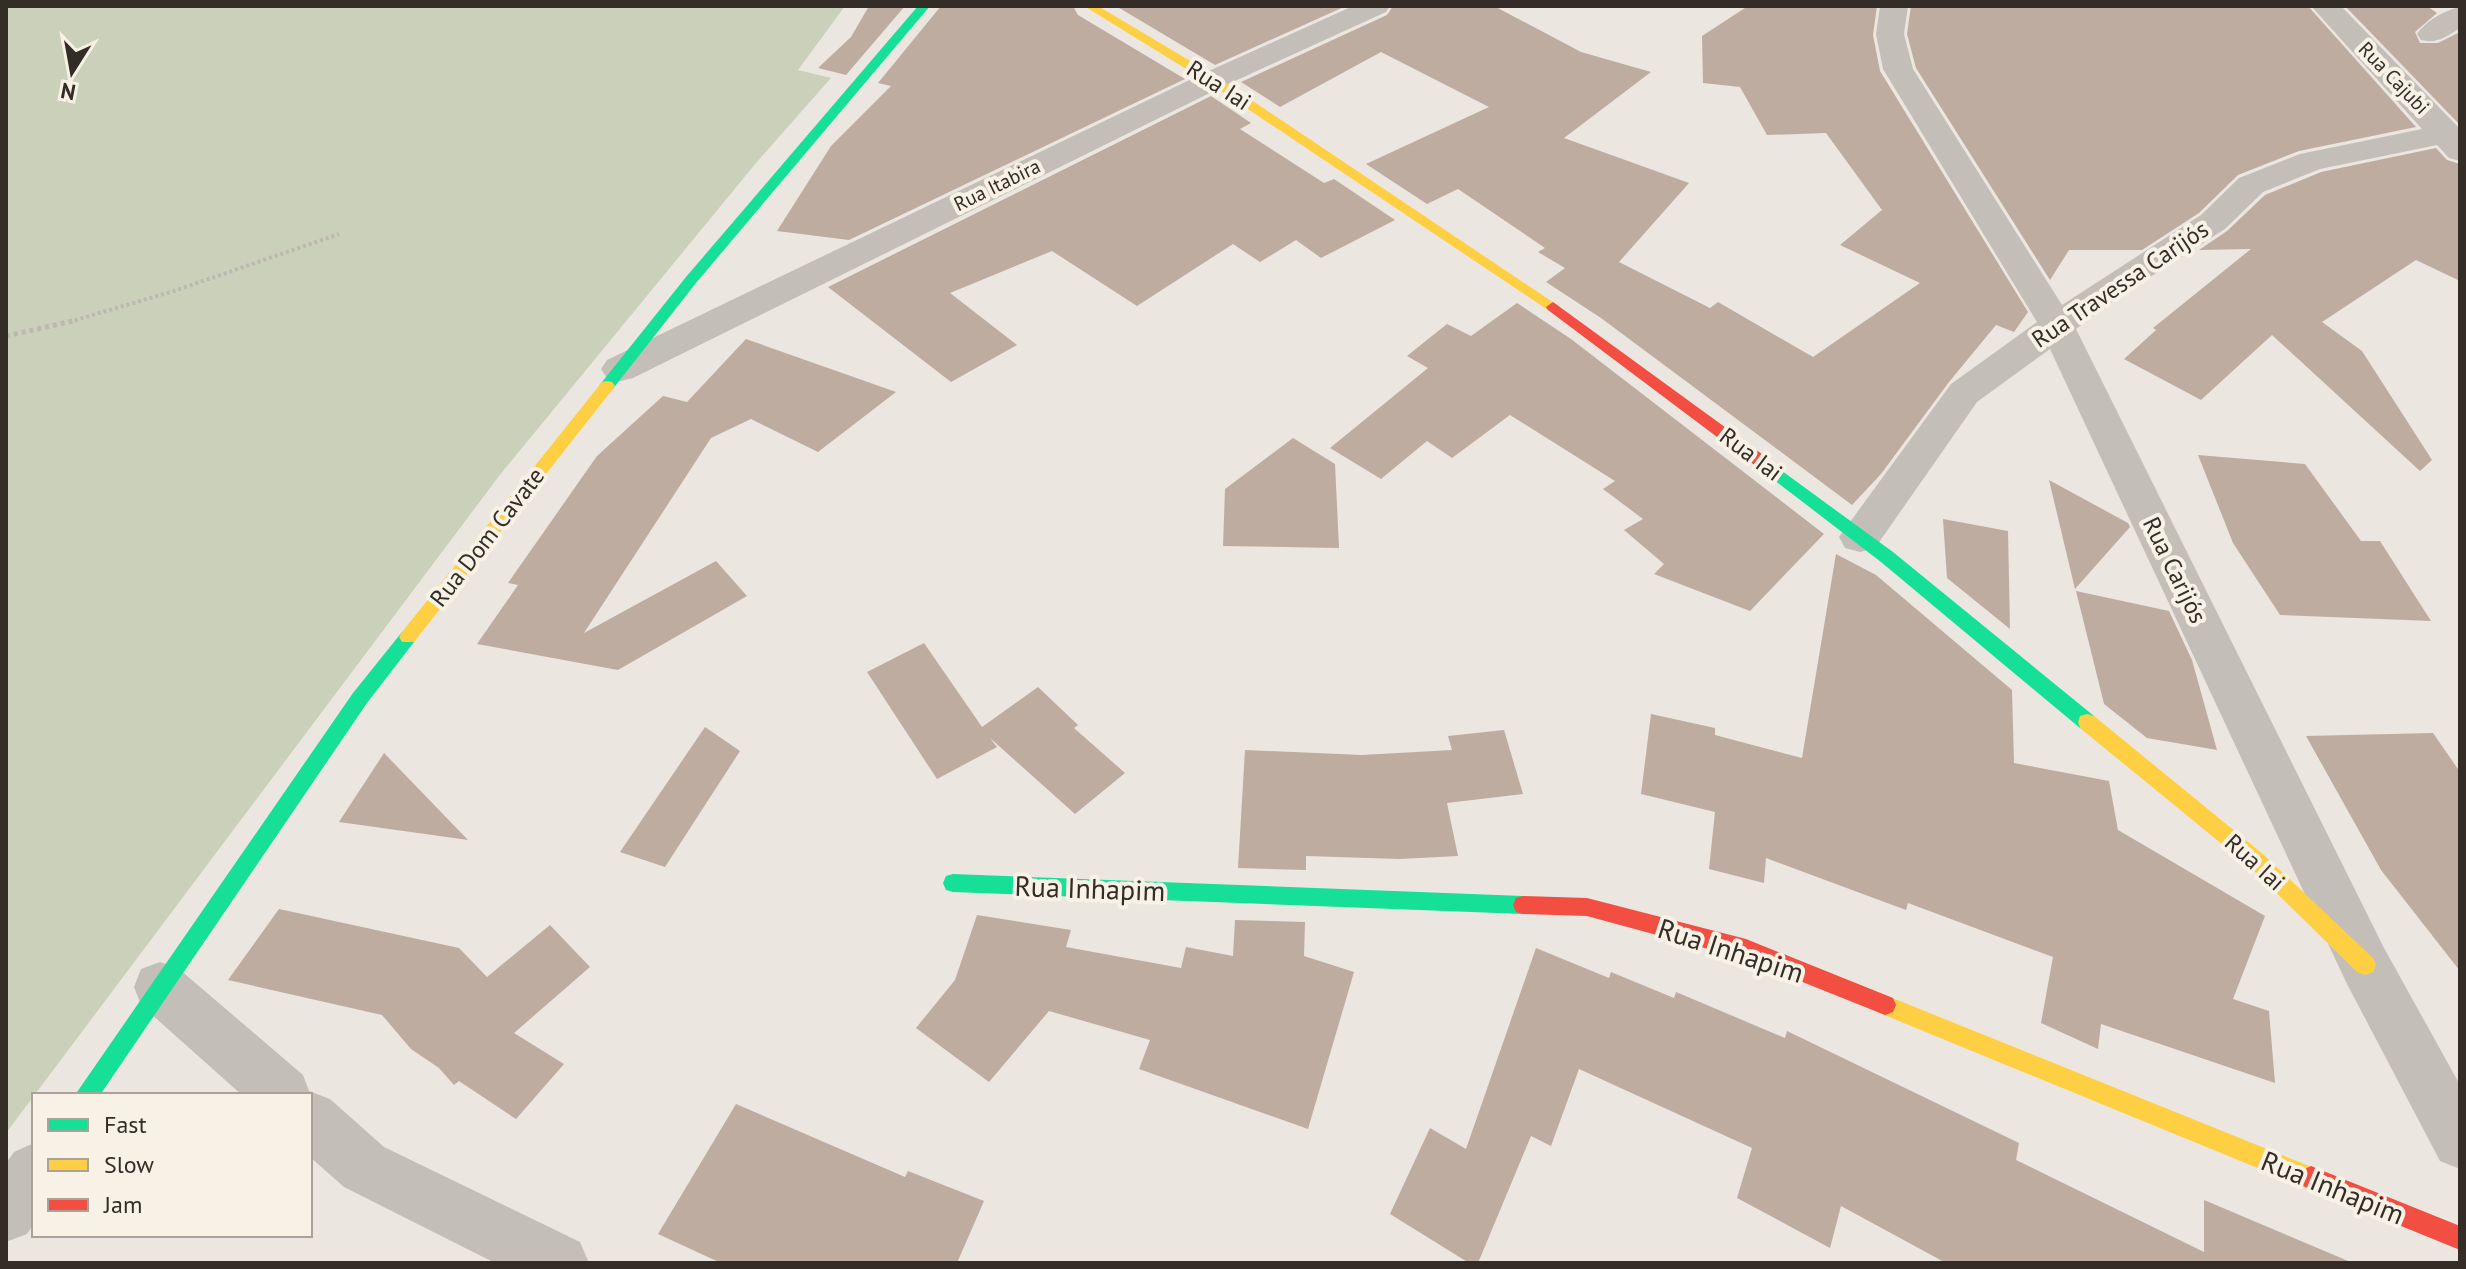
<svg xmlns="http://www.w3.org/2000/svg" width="2466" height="1269" viewBox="0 0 2466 1269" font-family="'PT Sans',sans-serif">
<rect width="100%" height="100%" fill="#ebe6df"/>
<path fill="#cbd0ba" d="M6,6H845L798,70L831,78L756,163L499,476L6,1133Z"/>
<path fill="#beaca1" d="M869,6H905L846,75L818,68L851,37Z
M941,6H1073L1078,15L1185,79L849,240L777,231L831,146L891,86L878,83Z
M1116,6H1346L1215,65Z
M1393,6H1494L1581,52L1651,72L1564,138L1689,183L1619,262L1710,308L1718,302L1813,357L1920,283L1840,245L1882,210L1826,133L1767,135L1740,87L1703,83L1702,36L1748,6H1877L1873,35L1880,71L2028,312L2014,332L1996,325L1949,382L1881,474L1852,505L1601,318L1546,282L1565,268L1538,252L1545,248L1458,189L1427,204L1366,164L1489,107L1381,52L1280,107L1241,82L1387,15Z
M1911,6H2308L2416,127L2299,151L2238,175L2199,213L2142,250H2069L2050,280L1916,68L1907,34Z
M2345,6H2427L2437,13L2415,32L2420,43H2438L2460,32V125Z
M1211,96L1251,123L1240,129L1324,183L1334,179L1395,220L1321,258L1296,240L1260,262L1233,244L1137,306L1052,251L950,293L1017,345L951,382L828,287Z
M2436,148L2447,160L2460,164V281L2416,260L2322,322L2362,351L2432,460L2420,471L2272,335L2201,400L2124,359L2156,330L2153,328L2251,249L2199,250L2227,231L2265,195L2321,172Z
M1517,303L1571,339L1824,534L1750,611L1654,574L1664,564L1624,530L1643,519L1603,489L1615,481L1510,415L1452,458L1427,441L1381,479L1330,448L1428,368L1407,356L1447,324L1471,336Z
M746,339L896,392L818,452L751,419L711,438L584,633L716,561L747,596L618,670L477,644L518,585L508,583L597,456L663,396L687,402Z
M1293,438L1335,464L1339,548L1223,546L1225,489Z
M2198,455L2305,464L2361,541H2380L2431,621L2280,615L2233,543Z
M2049,480L2128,523L2130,527L2075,589Z
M1943,519L2008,531L2010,629L1947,578Z
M1836,554L1876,575L2012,690L2014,763L2109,781L2118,830L2265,916L2233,999L2269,1011L2275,1083L2101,1024L2098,1049L2041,1023L2053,957L1908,903L1906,910L1766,858L1764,883L1709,869L1715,812L1641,794L1651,714L1715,728V735L1802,758Z
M2076,591L2169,611L2192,660L2217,750L2147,738L2104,704Z
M924,643L982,727L1038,687L1078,725L1074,728L1125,773L1075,814L990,738L997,747L937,779L867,672Z
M705,727L740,751L665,867L620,852Z
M1504,730L1523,794L1447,803L1458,856L1399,859L1306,856V870L1238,868L1245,750L1362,755L1452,750L1448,736Z
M2433,733L2460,772V971L2381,870L2306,736Z
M384,753L468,840L339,822Z
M279,909L459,948L487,977L550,925L590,967L514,1033L564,1064L516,1119L459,1081L454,1085L439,1068L411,1049L382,1015L228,980Z
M977,915L1071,930L1066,947L1181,968L1186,947L1233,956L1235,920L1305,922L1304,956L1354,972L1308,1129L1139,1069L1150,1040L1049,1011L989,1082L916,1028L955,980Z
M1536,948L1609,978L1611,972L1674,998L1676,992L1785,1038L1787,1031L2019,1143L2016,1160L2204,1252V1200L2353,1263H1946L1841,1206L1830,1248L1737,1198L1752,1148L1579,1069L1551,1146L1531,1136L1478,1263H1469L1390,1214L1430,1128L1466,1149Z
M736,1104L905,1177L908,1171L984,1201L957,1263H721L658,1234Z"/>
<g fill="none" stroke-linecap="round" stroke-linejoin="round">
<path stroke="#bcb7b1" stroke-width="4" stroke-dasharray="3 3" stroke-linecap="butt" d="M69,322L174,291L339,234"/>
<path stroke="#bcb7b1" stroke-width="5" stroke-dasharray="4 4" stroke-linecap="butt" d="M6,336L77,320"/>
<path fill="#c4beb8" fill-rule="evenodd" d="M1353,6H1390L1386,12L1224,86L633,378L620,381L607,378L601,369L607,360L1202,74Z
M1880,6H1908L1904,34L1913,69L2062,305L2201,215L2239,178L2300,154L2422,129L2311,6H2341L2460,129V161L2449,158L2437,145L2320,169L2263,192L2225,229L2119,297L2076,329L2384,948L2460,1085V1169L2440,1161L2346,982L2050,349L1977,402L1875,548L1860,552L1845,548L1839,537L1951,384L2037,322L1883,69L1876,34Z
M2460,7V28C2446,37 2437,44 2421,40L2417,34C2426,21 2445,10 2460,7Z
M160,962L179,969L303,1075L309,1091L330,1099L384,1147L580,1242L589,1263H495L344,1187L310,1157V1095H242L141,1005L134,987L141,969Z
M34,1143V1223L27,1234L6,1242V1163L14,1152Z"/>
<path fill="#16e098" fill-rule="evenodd" d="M918,6H930L696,283L612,390H602L599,386L602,382L686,277Z
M1771,463L1893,552L2094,716L2096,722L2094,728L2087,730L2080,728L1881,562L1765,473L1763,469L1765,465Z
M408,630L414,632L417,637L414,642L367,703L100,1095H75L353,693L402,632Z
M953,874L1523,896L1530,898L1533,905L1530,912L1523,914L953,892L946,890L943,883L946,876Z"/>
<path fill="#ffcf43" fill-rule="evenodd" d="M1084,6H1098L1217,77L1560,307L1553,312L1548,310L1209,83Z
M607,381L612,382L615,386L612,390L414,642H402L399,637L402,632L602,382Z
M2087,714L2094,716L2264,855L2373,958L2376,965L2373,972L2365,975L2357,972L2250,867L2080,728L2078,722L2080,716Z
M1885,995L2319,1170L2323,1178L2319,1186L2311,1190L1877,1012L1874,1005L1877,998Z"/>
<path fill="#f24e42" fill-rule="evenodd" d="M1553,302L1777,465L1779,469L1777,473H1765L1548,310L1546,307Z
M1523,896L1587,898L1746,939L1893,998L1896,1005L1893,1012L1885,1015L1745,959L1587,916L1523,914L1516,912L1513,905L1516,898Z
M2311,1166L2460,1226V1250L2303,1186L2299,1178L2303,1170Z"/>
</g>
<g text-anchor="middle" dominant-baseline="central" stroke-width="8" stroke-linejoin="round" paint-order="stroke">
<g font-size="20" fill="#342c27" stroke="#f8f1e6">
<text transform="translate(2394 78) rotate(46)">Rua Cajubi</text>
<text transform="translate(997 185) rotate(-26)">Rua Itabira</text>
</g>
<g font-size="24" fill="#342c27" stroke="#f8f1e6">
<text transform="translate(1219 85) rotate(33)">Rua Iai</text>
<text transform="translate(2120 284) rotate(-34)">Rua Travessa Carijós</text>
<text transform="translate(1751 454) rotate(37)">Rua Iai</text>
<text transform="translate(487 537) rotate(-52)">Rua Dom Cavate</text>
<text transform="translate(2175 570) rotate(64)">Rua Carijós</text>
<text transform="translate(2255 862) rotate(42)">Rua Iai</text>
</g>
<g font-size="28" fill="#342c27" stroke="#f8f1e6">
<text transform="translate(1090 888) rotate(2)">Rua Inhapim</text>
<text transform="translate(1731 950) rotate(18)">Rua Inhapim</text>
<text transform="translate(2333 1187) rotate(22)">Rua Inhapim</text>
</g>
</g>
<rect width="2466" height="1269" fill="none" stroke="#342c27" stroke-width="16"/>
<rect x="32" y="1093" width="280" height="144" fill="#f8f1e6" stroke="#aaa29a" stroke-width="2"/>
<rect x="48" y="1119" width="40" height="12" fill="#16e098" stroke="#aaa29a" stroke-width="2"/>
<text x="104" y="1133" font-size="24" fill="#342c27">Fast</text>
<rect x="48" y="1159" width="40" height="12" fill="#ffcf43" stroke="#aaa29a" stroke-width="2"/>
<text x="104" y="1173" font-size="24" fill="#342c27">Slow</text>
<rect x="48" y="1199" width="40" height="12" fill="#f24e42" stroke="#aaa29a" stroke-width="2"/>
<text x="104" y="1213" font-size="24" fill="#342c27">Jam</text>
<g transform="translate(72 72) rotate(191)" stroke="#f8f1e6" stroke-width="6" paint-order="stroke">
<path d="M0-6L14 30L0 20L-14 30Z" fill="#342c27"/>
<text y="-12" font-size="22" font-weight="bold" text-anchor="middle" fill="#342c27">N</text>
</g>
</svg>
